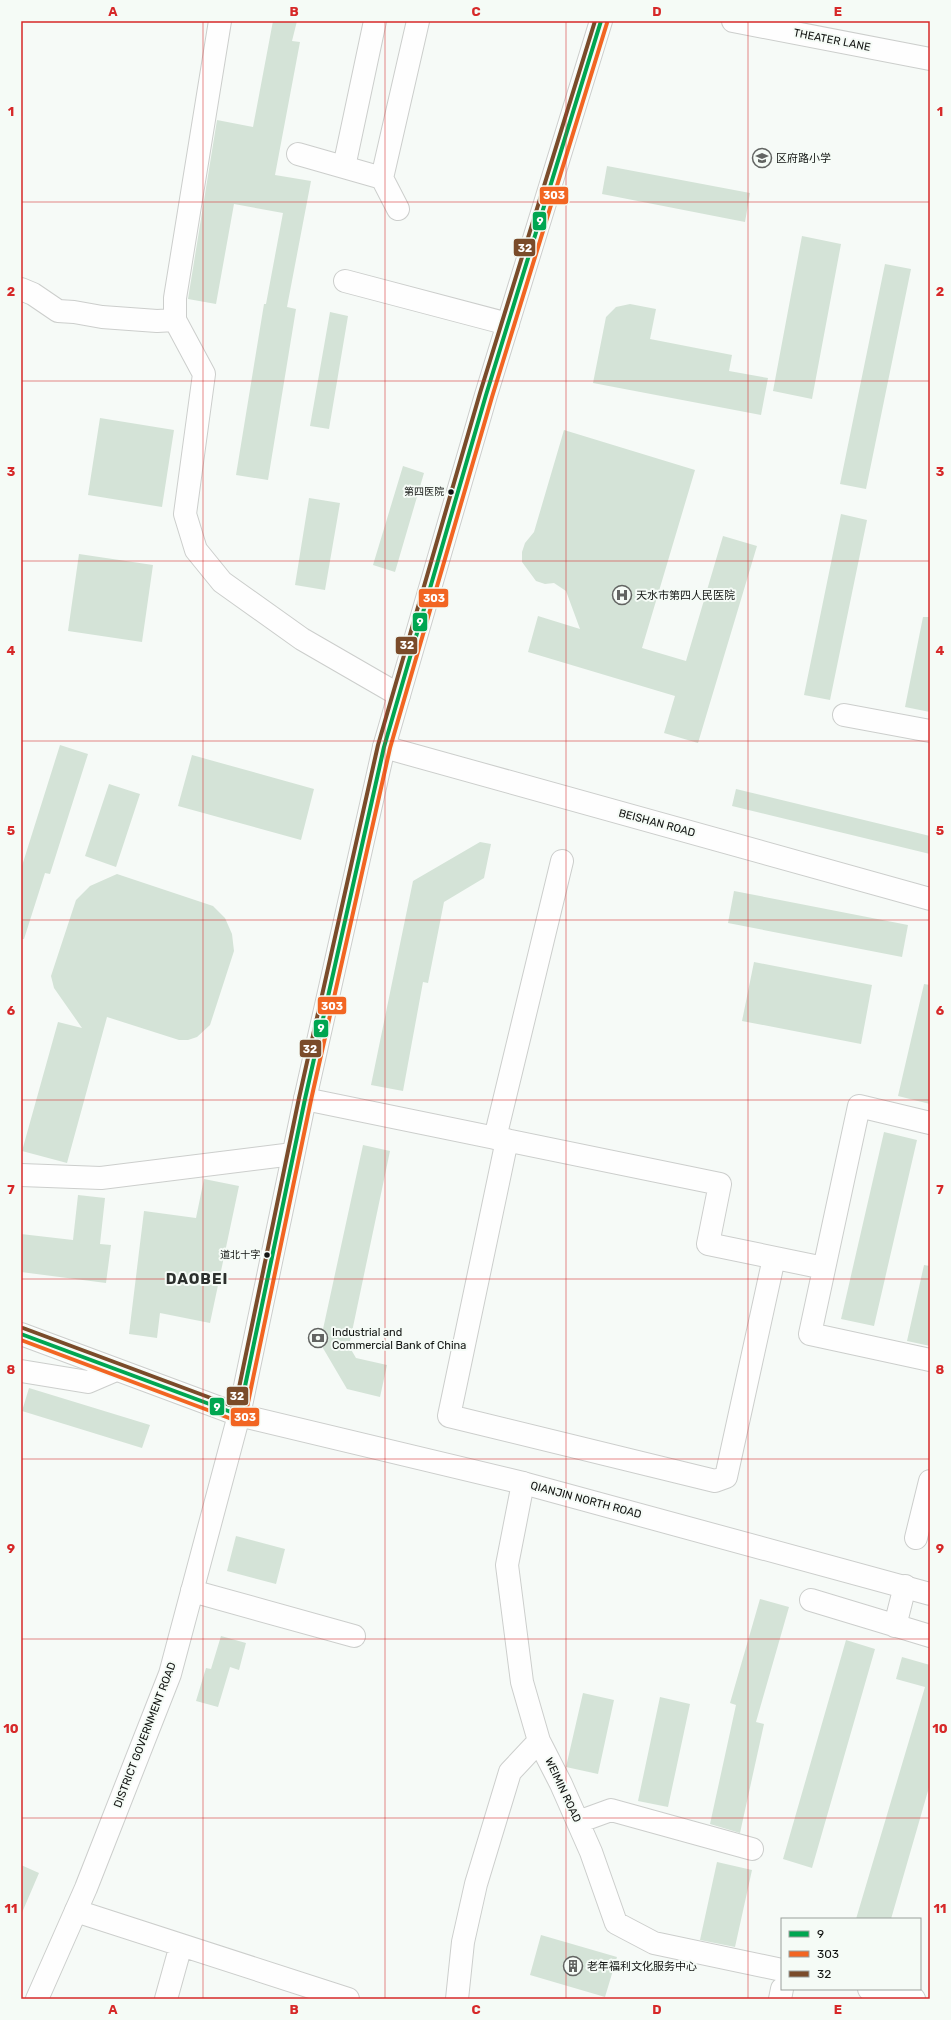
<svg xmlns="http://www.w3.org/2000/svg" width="951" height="2020" viewBox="0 0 951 2020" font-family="Rubik,'Noto Sans SC',sans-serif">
<rect width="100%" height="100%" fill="#f6faf7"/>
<path fill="#d4e3d7" d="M273,21H297L292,41L300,42L275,175L311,181L287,307L296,309L268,480L236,475L264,304H266L283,213L234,204L216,304L188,299L217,120L253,127Z
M607,166L750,193L745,222L602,194Z
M802,236L841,244L812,399L773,391Z
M885,264L911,269L866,489L840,484Z
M630,304L656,309L650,339L732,355L729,371L768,378L761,415L593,383L606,317L616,307Z
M330,312L348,316L329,429L310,426Z
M100,418L174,430L162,507L88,495Z
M564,430L695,470L642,648L686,661L723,536L757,546L698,743L664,733L675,696L528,652L538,616L580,629L566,591L554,583L545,584L536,581L522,562V552L525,543L534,532Z
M403,466L424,473L395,572L373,565Z
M309,498L340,503L325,590L295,585Z
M841,514L867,520L830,700L804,695Z
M79,554L153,565L142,642L68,631Z
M923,617H930V712L905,707Z
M60,745L88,754L50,874L45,873L24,939H21V869Z
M192,755L314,789L301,840L178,806Z
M109,784L140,794L116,867L85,856Z
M736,789L930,836V854L732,806Z
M480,842L491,844L484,878L444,902L428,983L423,982L403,1091L371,1085L413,881Z
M117,874L213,906L225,918L232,934L234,951L210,1025L197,1037L188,1040H179L107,1017L67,1163L22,1151L58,1022L82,1028L54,988L51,976L76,900L90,886Z
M734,891L908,925L902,957L728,923Z
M754,962L872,985L861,1044L742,1021Z
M924,984L930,985V1104L898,1096Z
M884,1132L917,1140L874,1326L841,1319Z
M363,1145L390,1151L349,1346L356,1358L387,1365L380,1397L347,1389L320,1343Z
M204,1179L239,1186L210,1323L160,1313L157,1338L129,1334L144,1211L196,1218Z
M78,1195L105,1198L100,1244L111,1245L106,1283L21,1272V1234L73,1240Z
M924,1265L930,1266V1346L907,1341Z
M29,1388L150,1425L142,1448L22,1411Z
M236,1536L285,1549L276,1584L227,1571Z
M760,1599L789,1607L756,1722L764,1724L740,1833L710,1824L736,1705L730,1703Z
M221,1636L246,1643L239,1670L230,1667L218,1707L196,1701L206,1668L211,1669Z
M846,1640L875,1649L812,1868L783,1859Z
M902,1657L930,1665V1784L891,1919H856L925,1687L896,1679Z
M583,1693L614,1700L598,1774L566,1767Z
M660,1697L690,1704L668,1807L638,1801Z
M717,1862L752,1870L735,1947L700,1940Z
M21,1865L39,1873L21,1915Z
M541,1935L617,1957L605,1997L530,1975Z"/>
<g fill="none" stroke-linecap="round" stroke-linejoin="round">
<g stroke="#cccecc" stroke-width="24">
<path id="minor" d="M733,21L930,59
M298,154L382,178
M344,167L375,21
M398,209L382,178L418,21
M345,281L508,324
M21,289L33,294L58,311L74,312L102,317L157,321L175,320L204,374L185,514L196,550L222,582L302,639L399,695
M175,320V298L220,21
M844,715L930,731
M384,747L930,899
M305,1099L720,1184L708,1244L824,1268
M930,1123L859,1106L810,1334L930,1360
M495,1138L562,861
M507,1140L449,1416L715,1481L726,1477L774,1258
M21,1175L101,1178L293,1154
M21,1371L88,1382L116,1370
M523,1483L507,1565L522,1682L539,1741L561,1784L591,1852L616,1923L654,1943L782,1970
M916,1538L930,1481
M192,1591L354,1636
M811,1600L930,1636
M895,1626L905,1586
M578,1822L611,1810L752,1849
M76,1911L348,1999
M869,1989L914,1999
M166,1999L181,1945
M457,1999L463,1942L476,1884L510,1772L539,1741
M780,1999L782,1989"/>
</g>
<g stroke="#cccecc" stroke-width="24">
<path id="major" d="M21,1334L239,1415L523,1483L930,1594
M37,1999L86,1888L170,1674L239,1415L305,1099L384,747L486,395L601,21"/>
</g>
<use href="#minor" stroke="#fefefe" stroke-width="22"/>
<use href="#major" stroke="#fefefe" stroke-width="22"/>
<g stroke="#f5fbf6" stroke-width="7">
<path id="bus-1" d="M21,1334L239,1415L305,1099L384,747L486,395L601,21"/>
</g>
<g stroke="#f5fbf6" stroke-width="7">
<path id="bus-2" d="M21,1340L237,1421H241L245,1417L311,1100L390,748L492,397L607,23"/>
</g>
<g stroke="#f5fbf6" stroke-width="7">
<path id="bus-3" d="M23,1328L235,1407L299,1098L378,745L480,393L595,21"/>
</g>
<use href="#bus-1" stroke="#00a651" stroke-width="4"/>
<use href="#bus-2" stroke="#f26522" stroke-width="4"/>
<use href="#bus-3" stroke="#7a4b2a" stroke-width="4"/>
</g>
<path fill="none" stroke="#d62828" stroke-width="1" stroke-opacity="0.55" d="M203,21V1999M385,21V1999M566,21V1999M748,21V1999M21,202H930M21,381H930M21,561H930M21,741H930M21,920H930M21,1100H930M21,1279H930M21,1459H930M21,1639H930M21,1818H930"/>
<defs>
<g id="school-ring" transform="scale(1)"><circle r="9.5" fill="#f5fbf6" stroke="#626462" stroke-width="1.5"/><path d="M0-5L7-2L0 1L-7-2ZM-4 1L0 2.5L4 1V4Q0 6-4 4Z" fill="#626462"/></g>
<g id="hospital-ring" transform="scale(1)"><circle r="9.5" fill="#f5fbf6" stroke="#626462" stroke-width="1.5"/><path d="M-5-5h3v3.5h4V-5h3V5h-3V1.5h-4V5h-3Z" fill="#626462"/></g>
<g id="bank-ring" transform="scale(1)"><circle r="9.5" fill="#f5fbf6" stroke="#626462" stroke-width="1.5"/><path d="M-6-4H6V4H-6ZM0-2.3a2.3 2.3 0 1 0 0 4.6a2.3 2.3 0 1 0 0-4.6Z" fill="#626462"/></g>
<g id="building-ring" transform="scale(1)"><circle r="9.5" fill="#f5fbf6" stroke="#626462" stroke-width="1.5"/><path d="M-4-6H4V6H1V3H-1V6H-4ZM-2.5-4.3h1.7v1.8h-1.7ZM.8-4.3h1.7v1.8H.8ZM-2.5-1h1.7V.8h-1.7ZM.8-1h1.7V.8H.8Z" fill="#626462"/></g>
</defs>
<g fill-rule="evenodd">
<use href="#school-ring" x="762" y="158"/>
<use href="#hospital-ring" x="622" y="595"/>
<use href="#bank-ring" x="318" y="1338"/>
<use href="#building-ring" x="573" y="1966"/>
</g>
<g fill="#121412" stroke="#f5fbf6" stroke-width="1.5">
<circle cx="451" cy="492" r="3.5"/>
<circle cx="267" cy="1255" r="3.5"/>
</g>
<g text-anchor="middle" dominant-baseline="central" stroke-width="4" stroke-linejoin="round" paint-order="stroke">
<g font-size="10" fill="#121412" stroke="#f5fbf6" text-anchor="end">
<text x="444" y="492">第四医院</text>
<text x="260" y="1255">道北十字</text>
</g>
<g font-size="11" fill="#121412" stroke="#f5fbf6">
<text transform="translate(832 40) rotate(11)">THEATER LANE</text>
<text transform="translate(657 823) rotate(15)">BEISHAN ROAD</text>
<text transform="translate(586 1500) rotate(15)">QIANJIN NORTH ROAD</text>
<text transform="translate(145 1735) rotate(-69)">DISTRICT GOVERNMENT ROAD</text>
<text transform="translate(563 1790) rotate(65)">WEIMIN ROAD</text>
</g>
<g font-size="11" fill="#121412" stroke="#f5fbf6" text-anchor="start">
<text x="776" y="158">区府路小学</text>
<text x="636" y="595">天水市第四人民医院</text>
<text x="332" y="1332">Industrial and<tspan x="332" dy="13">Commercial Bank of China</tspan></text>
<text x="587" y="1966">老年福利文化服务中心</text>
</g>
<g font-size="15" font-weight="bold" letter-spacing="1" fill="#2b2f2c" stroke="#f5fbf6">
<text x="197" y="1279">DAOBEI</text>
</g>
</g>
<g stroke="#f5fbf6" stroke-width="1.5">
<rect x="539" y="186" width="30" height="19" rx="4" fill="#f26522"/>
<rect x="532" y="211" width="15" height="20" rx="4" fill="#00a651"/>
<rect x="513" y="238" width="23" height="19" rx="4" fill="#7a4b2a"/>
<rect x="418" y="588" width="31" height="20" rx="4" fill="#f26522"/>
<rect x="412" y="612" width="16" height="20" rx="4" fill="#00a651"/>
<rect x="395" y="636" width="23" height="19" rx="4" fill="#7a4b2a"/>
<rect x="317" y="996" width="30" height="19" rx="4" fill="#f26522"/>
<rect x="313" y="1019" width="16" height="19" rx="4" fill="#00a651"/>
<rect x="299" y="1039" width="23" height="19" rx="4" fill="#7a4b2a"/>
<rect x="226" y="1386" width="23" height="20" rx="4" fill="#7a4b2a"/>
<rect x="209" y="1397" width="16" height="19" rx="4" fill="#00a651"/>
<rect x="230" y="1407" width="30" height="20" rx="4" fill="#f26522"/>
</g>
<g font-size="11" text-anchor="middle" font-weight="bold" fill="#fff">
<text x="554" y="199">303</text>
<text x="540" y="225">9</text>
<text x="525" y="252">32</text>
<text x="434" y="602">303</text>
<text x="420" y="626">9</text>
<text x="407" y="649">32</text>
<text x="332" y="1010">303</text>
<text x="321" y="1032">9</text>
<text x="310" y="1053">32</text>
<text x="237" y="1400">32</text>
<text x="217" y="1411">9</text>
<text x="245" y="1421">303</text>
</g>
<rect width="951" height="2020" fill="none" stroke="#f5fbf6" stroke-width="44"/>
<rect x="781" y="1918" width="140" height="72" fill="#f5fbf6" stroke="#9a9f9b"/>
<rect x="789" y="1931" width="20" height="6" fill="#00a651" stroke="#9a9f9b"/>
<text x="817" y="1938" font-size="12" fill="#121412">9</text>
<rect x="789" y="1951" width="20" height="6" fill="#f26522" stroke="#9a9f9b"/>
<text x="817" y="1958" font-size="12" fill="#121412">303</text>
<rect x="789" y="1971" width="20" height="6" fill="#7a4b2a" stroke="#9a9f9b"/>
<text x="817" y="1978" font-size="12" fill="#121412">32</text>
<rect x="22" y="22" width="907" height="1976" fill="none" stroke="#d62828" stroke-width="1.5"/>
<g font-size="13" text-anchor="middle" font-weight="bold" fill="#d62828">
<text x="113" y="16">A</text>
<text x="294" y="16">B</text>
<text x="476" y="16">C</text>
<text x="657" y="16">D</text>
<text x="838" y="16">E</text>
<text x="11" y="116">1</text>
<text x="940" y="116">1</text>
<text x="11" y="296">2</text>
<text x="940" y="296">2</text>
<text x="11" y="476">3</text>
<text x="940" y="476">3</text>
<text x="11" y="655">4</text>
<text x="940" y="655">4</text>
<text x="11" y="835">5</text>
<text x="940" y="835">5</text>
<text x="11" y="1015">6</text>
<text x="940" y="1015">6</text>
<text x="11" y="1194">7</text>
<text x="940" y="1194">7</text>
<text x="11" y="1374">8</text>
<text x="940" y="1374">8</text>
<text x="11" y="1553">9</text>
<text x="940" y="1553">9</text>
<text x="11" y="1733">10</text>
<text x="940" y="1733">10</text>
<text x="11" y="1913">11</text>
<text x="940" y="1913">11</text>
<text x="113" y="2014">A</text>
<text x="294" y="2014">B</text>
<text x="476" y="2014">C</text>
<text x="657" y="2014">D</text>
<text x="838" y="2014">E</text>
</g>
</svg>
